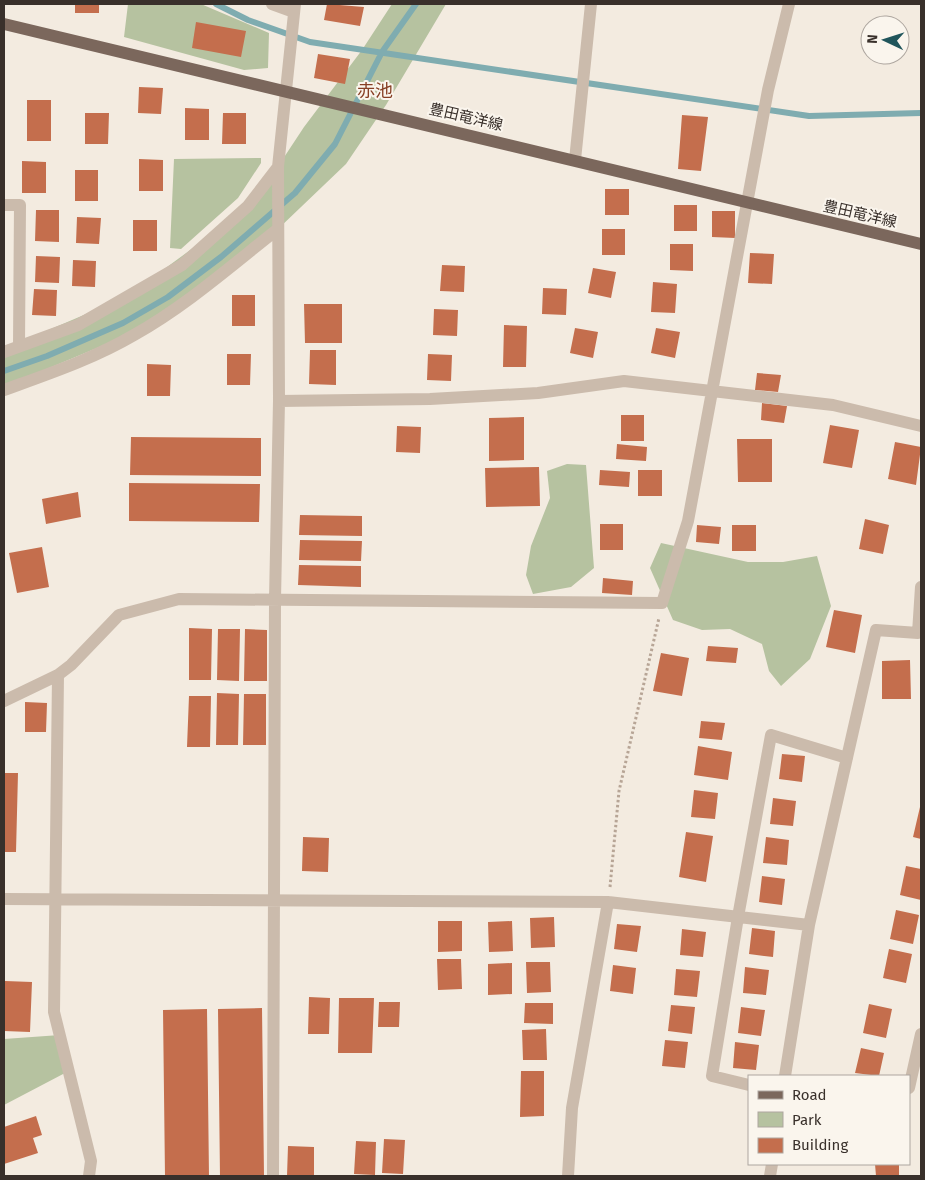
<svg xmlns="http://www.w3.org/2000/svg" width="925" height="1180" viewBox="0 0 925 1180" font-family="'Fira Sans','Noto Sans JP',sans-serif">
<rect width="100%" height="100%" fill="#f3ebe0"/>
<path fill="#b6c2a0" d="M128,4H201L269,33L268,68L244,70L124,37Z
M392,4H446L386,105L346,164L278,229L147,327L4,387V349L126,297L234,218L271,177L304,127L362,50Z
M261,158V163L238,198L181,249L170,248L174,159Z
M567,464L586,465L594,568L571,587L533,594L526,575L531,546L550,498L547,471Z
M661,543L748,562H783L817,556L831,606L810,659L781,686L769,671L762,644L730,629L702,630L673,620L650,568Z
M60,1035L65,1073L4,1105V1039Z"/>
<g fill="none" stroke-linecap="round" stroke-linejoin="round">
<path stroke="#7facb0" stroke-width="6" d="M216,4L248,20L310,42L809,116L921,113
M4,371L47,356L123,323L168,297L221,257L295,193L335,144L382,52L416,4"/>
</g>
<path fill="#c46e4d" d="M75,4H99V13H75Z
M327,4L364,7L360,26L324,20Z
M196,22L246,31L241,57L192,48Z
M318,54L350,59L345,84L314,78Z
M139,87L163,88L161,114L138,113Z
M27,100H51V141H27Z
M185,108L209,109V140H185Z
M85,113H109L108,144H85Z
M223,113H246V144H222Z
M682,115L708,117L701,171L678,169Z
M139,159L163,160V191H139Z
M22,161L46,162V193H22Z
M75,170H98V201H75Z
M605,189H629V215H605Z
M674,205H697V231H674Z
M36,210H59V242L35,241Z
M712,211H735V238L712,237Z
M77,217L101,218L99,244L76,243Z
M133,220H157V251H133Z
M602,229H625V255H602Z
M670,244H693V271L670,270Z
M750,253L774,254L772,284L748,283Z
M36,256L60,257L59,283L35,282Z
M73,260L96,261L95,287L72,286Z
M442,265L465,266L464,292L440,291Z
M593,268L616,272L611,298L588,293Z
M653,282L677,284L675,313L651,312Z
M543,288L567,289L566,315L542,314Z
M34,289L57,290L56,316L32,315Z
M232,295H255V326H232Z
M304,304H342V343H305Z
M434,309L458,310L457,336L433,335Z
M504,325L527,326L526,367H503Z
M575,328L598,332L593,358L570,353Z
M656,328L680,332L675,358L651,353Z
M310,350H336V385L309,384Z
M227,354H251L250,385H227Z
M428,354L452,355L451,381L427,380Z
M147,364L171,365L170,396H147Z
M757,373L781,375L778,392L755,390Z
M762,403L787,406L784,423L761,420Z
M621,415H644V441H621Z
M524,417V460L489,461V418Z
M830,425L859,430L852,468L823,463Z
M397,426L421,427L420,453L396,452Z
M131,437L261,438V476L130,475Z
M737,439H772V482H738Z
M895,442L921,447L916,485L888,479Z
M617,444L647,447L646,461L616,459Z
M539,467L540,506L486,507L485,468Z
M600,470L630,472L629,487L599,485Z
M638,470H662V496H638Z
M129,483L260,484L259,522L129,521Z
M78,492L81,517L46,524L42,499Z
M300,515L362,516V536L299,535Z
M865,519L889,525L883,554L859,549Z
M600,524H623V550H600Z
M697,525L721,527L719,544L696,542Z
M732,525H756V551H732Z
M300,540L362,541L361,561L299,560Z
M42,547L49,587L17,593L9,553Z
M299,565L361,566V587L298,585Z
M603,578L633,581L632,595L602,593Z
M834,610L862,615L855,653L826,647Z
M189,628L212,629L211,680H189Z
M218,629H240L239,681L217,680Z
M245,629L267,630V681H244Z
M708,646L738,648L736,663L706,661Z
M661,653L689,658L682,696L653,691Z
M910,660L911,699H882V661Z
M217,693L239,694L238,745H216Z
M244,694H266V745H243Z
M189,696H211L210,747H187Z
M25,702L47,703L46,732H25Z
M701,721L725,723L722,740L699,738Z
M698,746L732,752L728,780L694,775Z
M782,754L805,756L802,782L779,779Z
M4,773H18L16,852H4Z
M694,790L718,793L715,819L691,817Z
M773,798L796,801L793,826L770,824Z
M920,807L921,808V839L913,837Z
M686,832L713,836L706,882L679,877Z
M303,837L329,838L328,872L302,871Z
M766,837L789,840L787,865L763,863Z
M906,866L921,869V900L900,895Z
M762,876L785,879L782,905L759,902Z
M896,910L919,915L913,944L890,939Z
M554,917L555,947L531,948L530,918Z
M438,921H462V951L438,952Z
M512,921L513,951L489,952L488,922Z
M617,924L641,926L637,952L614,949Z
M752,928L775,931L773,957L749,954Z
M682,929L706,932L703,957L680,955Z
M889,949L912,954L906,983L883,978Z
M437,959H461L462,989L438,990Z
M526,962H550L551,992L527,993Z
M512,963V994L488,995V964Z
M613,965L636,968L633,994L610,991Z
M745,967L769,970L766,995L743,993Z
M676,969L700,971L697,997L674,995Z
M5,981L32,982L30,1032L4,1031Z
M309,997L330,998L329,1034H308Z
M339,998H374L372,1053H338Z
M379,1002H400L399,1027H378Z
M525,1003H553V1024L524,1023Z
M869,1004L892,1009L886,1038L863,1033Z
M671,1005L695,1007L692,1034L668,1031Z
M741,1007L765,1010L761,1036L738,1033Z
M262,1008L264,1176H220L218,1009Z
M207,1009L209,1176H165L163,1010Z
M546,1029L547,1060H523L522,1030Z
M665,1040L688,1042L685,1068L662,1066Z
M735,1042L759,1045L756,1070L733,1068Z
M861,1048L884,1053L879,1076L855,1073Z
M521,1071H544V1116L520,1117Z
M36,1116L42,1135L33,1138L38,1153L4,1164V1127Z
M384,1139L405,1140L403,1174L382,1173Z
M356,1141L376,1142L375,1175L354,1174Z
M288,1146L314,1147V1176H287Z
M875,1164H899V1176H876Z"/>
<g fill="none" stroke-linecap="round" stroke-linejoin="round">
<path stroke="#b7a596" stroke-width="3" stroke-dasharray="2.5 2.5" stroke-linecap="butt" d="M610,887L619,791L659,618"/>
<path stroke="#cbbbac" stroke-width="12" d="M272,4L294,12
M575,160L591,4
M4,205H20L19,346
M4,352L78,325L182,265L248,206L278,167
M4,390C48,374 93,359 134,335C186,306 232,265 278,229
M279,401L430,399L538,393L624,381L833,405L921,426
M58,675L54,1012L91,1161L89,1176
M4,701L58,675L71,665L119,615L179,599L662,603L688,521L768,90L789,4
M4,899L608,902L809,925
M785,1076L809,925L876,630L918,633L921,587
M749,1085L712,1076L738,917L771,735L847,758
M909,1088L921,1034
M273,1176L275,600L279,401L278,167L295,4
M568,1176L572,1108L608,902
M770,1176L772,1164"/>
<path stroke="#7b675c" stroke-width="12" d="M4,24L921,244"/>
</g>
<g text-anchor="middle" dominant-baseline="central" stroke-width="4" stroke-linejoin="round" paint-order="stroke">
<g font-size="15" fill="#39302b" stroke="#faf5ed">
<text transform="translate(466 117) rotate(13)">豊田竜洋線</text>
<text transform="translate(860 214) rotate(13)">豊田竜洋線</text>
</g>
<g font-size="18" fill="#873f25" stroke="#faf5ed">
<text x="375" y="91">赤池</text>
</g>
</g>
<rect width="925" height="1180" fill="none" stroke="#39302b" stroke-width="10"/>
<rect x="748" y="1075" width="162" height="90" fill="#faf5ed" stroke="#ada69f"/>
<rect x="758" y="1091" width="25" height="8" fill="#7b675c" stroke="#ada69f"/>
<text x="792" y="1100" font-size="15" fill="#39302b">Road</text>
<rect x="758" y="1112" width="25" height="15" fill="#b6c2a0" stroke="#ada69f"/>
<text x="792" y="1125" font-size="15" fill="#39302b">Park</text>
<rect x="758" y="1138" width="25" height="15" fill="#c46e4d" stroke="#ada69f"/>
<text x="792" y="1150" font-size="15" fill="#39302b">Building</text>
<g transform="translate(885 40) rotate(274)"><circle r="24" fill="#faf5ed" stroke="#ada69f"/>
<path d="M0-4L9 19L0 12L-9 19Z" fill="#20555b"/>
<text y="-8" font-size="14" font-weight="bold" text-anchor="middle" fill="#39302b">N</text>
</g>
</svg>
